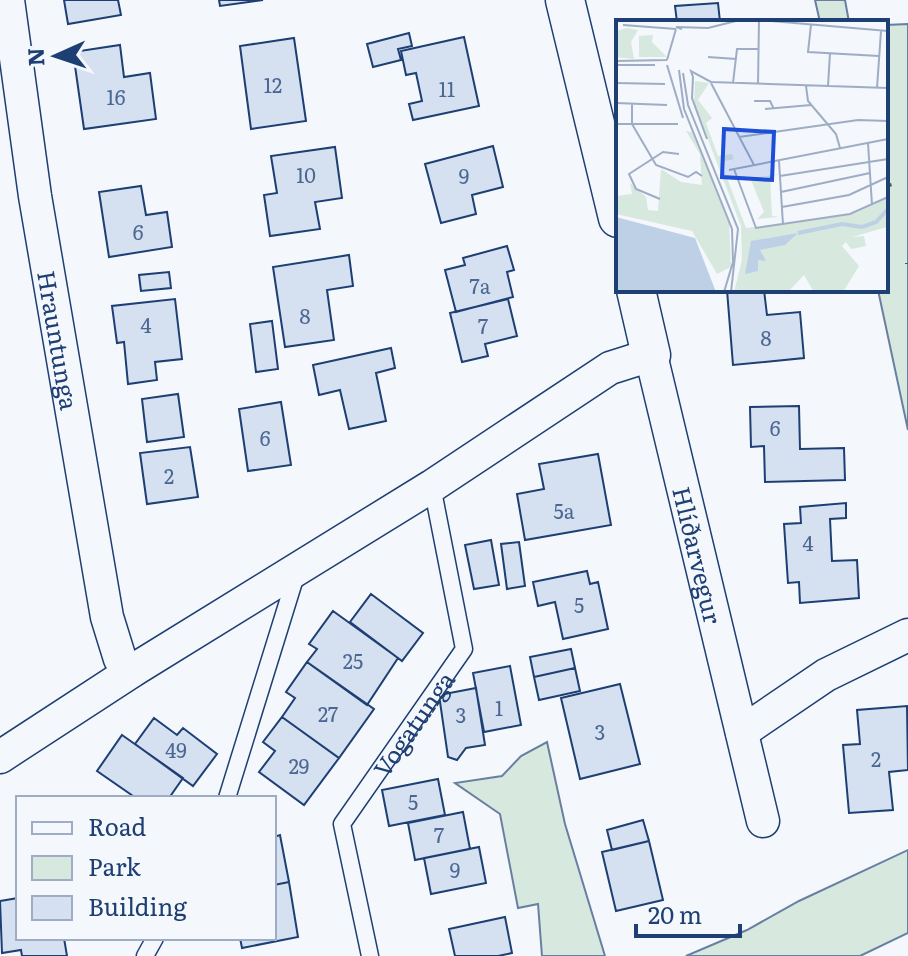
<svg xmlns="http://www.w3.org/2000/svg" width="908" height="956" viewBox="0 0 908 956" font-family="Literata,serif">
<rect width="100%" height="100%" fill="#f4f7fb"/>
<path fill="#d7e8df" stroke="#687fa3" stroke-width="2" d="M815,0H845L849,22H820Z
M908,24V430L878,290H886V25Z
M547,742L565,824L605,956H542L538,904L518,908L500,814L455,783L502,776L521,756Z
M908,850V933L860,956H686L747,930L799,901Z"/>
<path fill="#d5e0f0" stroke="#1d3f73" stroke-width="2" d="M64,0H118L121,15L68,24Z
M219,0H263L220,6Z
M718,3L720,22H677L675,6Z
M409,33L412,46L398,49L401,60L373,67L367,44Z
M464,37L479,106L413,120L409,104L422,101L416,73L406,75L401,51Z
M294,38L306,121L251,129L240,46Z
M120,45L124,77L150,73L156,119L84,129L73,52Z
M493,146L503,187L472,195L476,214L441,223L425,164Z
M335,147L342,198L315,202L320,229L270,236L264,195L277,193L271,156Z
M141,186L146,215L167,212L172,247L109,257L99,192Z
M507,246L514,270L507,272L513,297L456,312L445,270L465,265L463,258Z
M349,255L353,286L327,290L334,340L285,347L273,267Z
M169,272L171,288L141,291L139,275Z
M727,290H764L767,315L800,312L804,358L733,365Z
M175,299L182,359L155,362L157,380L128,384L124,342L117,343L112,306Z
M508,299L517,336L485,344L488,356L462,362L450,313Z
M272,321L278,369L256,372L250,324Z
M391,348L395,368L376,373L386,421L349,429L340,390L319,395L313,365Z
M178,394L184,437L147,442L142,399Z
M281,402L291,465L248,471L239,409Z
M799,406L800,449L844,448L845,480L765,482L764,446L751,447L750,407Z
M190,447L198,497L147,504L140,453Z
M598,454L611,525L525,540L517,494L544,489L539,464Z
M846,503V518L830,519L832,561L857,560L859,598L800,603L799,582L788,583L784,524L801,523L800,507Z
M491,540L499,585L474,589L465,545Z
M519,542L525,586L507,589L501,544Z
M587,571L590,584L598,582L608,629L563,639L555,602L538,606L533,582Z
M371,594L423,633L402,661L350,622Z
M333,611L398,658L367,705L307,662L317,649L309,644Z
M571,649L575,668L534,677L530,657Z
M307,662L374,709L339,758L282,717L295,698L286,692Z
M510,666L521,725L484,732L473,673Z
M575,668L580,691L539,700L534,677Z
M620,684L640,764L580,779L561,698Z
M476,688L485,745L466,748L457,760L448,757L439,695Z
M907,706L908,770L889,772L893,810L849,813L843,745L860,744L857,710Z
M282,717L339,758L304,805L259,772L275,751L263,742Z
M154,718L177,735L183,728L217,754L193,786L135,744Z
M122,735L183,778L169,798H136L97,771Z
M438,779L445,815L389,826L382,790Z
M463,812L470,849L415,860L408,823Z
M643,820L649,841L612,850L607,830Z
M280,835L289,882L274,885V837Z
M649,841L663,900L616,911L602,852Z
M479,847L486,883L431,894L424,858Z
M289,882L298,937L242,948L240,938H274V885Z
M18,898V938H64L67,956H22L21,950L2,953L0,901Z
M505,917L512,953L498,956H455L449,929Z"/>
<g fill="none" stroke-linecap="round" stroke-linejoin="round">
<g stroke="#1d3f73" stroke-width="19">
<g id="service">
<path d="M227,798L297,572"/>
<path d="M145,956L155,938"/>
<path id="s1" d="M370,956L342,824L464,649L432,486"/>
</g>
</g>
<g stroke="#1d3f73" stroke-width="35">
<g id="minor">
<path id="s2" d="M8,0L35,196L107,617L120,659L132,671"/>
<path d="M742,732L826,675L908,635"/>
<path id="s3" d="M0,757L132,671L432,486L610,368L651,355L763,821"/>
</g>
</g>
<g stroke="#1d3f73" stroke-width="41">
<path id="tertiary" d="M565,0L618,218
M636,290L651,355"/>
</g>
<use href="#service" stroke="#f4f7fb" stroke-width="16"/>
<use href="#minor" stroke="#f4f7fb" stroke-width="32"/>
<use href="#tertiary" stroke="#f4f7fb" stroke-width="38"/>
<path stroke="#2c6c60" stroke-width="6" stroke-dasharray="4 6" stroke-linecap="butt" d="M886,174L889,187
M908,263V264"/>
</g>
<g text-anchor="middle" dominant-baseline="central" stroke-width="6" stroke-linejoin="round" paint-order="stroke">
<g font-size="20" fill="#4b6792">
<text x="273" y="84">12</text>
<text x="447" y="88">11</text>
<text x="116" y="96">16</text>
<text x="306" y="174">10</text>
<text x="464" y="175">9</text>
<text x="138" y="231">6</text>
<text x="480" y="285">7a</text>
<text x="305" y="315">8</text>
<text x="146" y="324">4</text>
<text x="483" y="325">7</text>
<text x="766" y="337">8</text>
<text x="775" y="427">6</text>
<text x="265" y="437">6</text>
<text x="169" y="475">2</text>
<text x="564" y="510">5a</text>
<text x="808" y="542">4</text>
<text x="579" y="604">5</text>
<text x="353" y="660">25</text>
<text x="499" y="707">1</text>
<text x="328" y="713">27</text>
<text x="461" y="714">3</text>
<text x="600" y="731">3</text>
<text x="176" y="749">49</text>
<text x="876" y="758">2</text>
<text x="299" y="765">29</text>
<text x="413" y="801">5</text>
<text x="439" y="834">7</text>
<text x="455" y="869">9</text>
</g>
<g font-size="24" fill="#1d3f73" stroke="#f4f7fb">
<text stroke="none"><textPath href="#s2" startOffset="344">Hrauntunga</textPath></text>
<text stroke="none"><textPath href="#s3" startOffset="972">Hlíðarvegur</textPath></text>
<text stroke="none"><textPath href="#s1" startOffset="258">Vogatunga</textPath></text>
</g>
</g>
<g transform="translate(616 20)">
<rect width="272" height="272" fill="#f4f7fb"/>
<path d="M11,8L22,10L15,22L18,39L0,37V11ZM37,15L36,22L51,37H23V16ZM79,61L93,63L82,80L96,98L90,103L102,136L116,134L118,139L105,142L130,208L237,194L272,178L271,207L236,217L248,216L250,226L235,229L230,222L226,226L243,246L227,272H198L188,255L172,272H118L126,240L125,206L78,83ZM70,111L76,112L113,199L115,247L101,254L76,211L0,194V176L16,174L14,163L30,177L32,190L42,191L45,149L65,162L86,165L84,134ZM163,154L154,157L156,196L163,197L141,199L148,192L135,160H125Z" fill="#d7e8df"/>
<path d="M0,197L79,218L100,272H0ZM182,213L169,225L144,230L150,241L142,240V251L129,254L135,221Z" fill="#bed0e5"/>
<path fill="none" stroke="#bed0e5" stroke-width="4" d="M182,213L226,204L246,207L260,202L272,189"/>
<path fill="none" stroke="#9eadc5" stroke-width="2" d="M143,0L272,11M7,5L60,9M195,5L192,32L263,36M66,9L60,7L92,8L124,0M92,37L120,39M51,40L60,9M0,41L51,40M0,45H39M51,45L67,98M63,50L68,89L116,209L117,242L108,272M67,53L72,85L122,209L115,272M77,57L75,51L95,62L272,68M77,57L76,78L91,119M0,63L49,64M95,63L138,145M117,63L121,29H142M142,64L143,0M190,66L192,81L220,114L224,128M212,66L214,33M261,68L265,11M138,81H154L158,89M0,83L51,85M16,84V104L40,145L72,157L80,152L86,156M149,89L195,85M0,104H62M123,117L242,100L272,101M252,123L256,185M163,141L167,205M118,149L140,208L234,194L272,177M113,150L272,119M164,156L272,139M165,172L254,153M44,179L20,169L13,154L47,132L63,134M166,187L233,175L272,157"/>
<path fill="#1d4ed8" fill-opacity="0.15" stroke="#1d4ed8" stroke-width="4" d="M108,109L158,112L156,160L106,157Z"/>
<rect width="272" height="272" fill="none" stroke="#1d3f73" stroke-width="4"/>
</g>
<rect x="16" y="796" width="260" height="144" fill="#f4f7fb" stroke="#9eadc5" stroke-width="2"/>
<rect x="32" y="822" width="40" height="12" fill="#f4f7fb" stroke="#9eadc5" stroke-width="2"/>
<text x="88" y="836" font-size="24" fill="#1d3f73">Road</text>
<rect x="32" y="856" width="40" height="24" fill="#d7e8df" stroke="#9eadc5" stroke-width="2"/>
<text x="88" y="876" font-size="24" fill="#1d3f73">Park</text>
<rect x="32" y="896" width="40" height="24" fill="#d5e0f0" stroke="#9eadc5" stroke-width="2"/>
<text x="88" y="916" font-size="24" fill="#1d3f73">Building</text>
<g transform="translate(56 56) rotate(267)" stroke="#f4f7fb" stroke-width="6" paint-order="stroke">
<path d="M0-6L14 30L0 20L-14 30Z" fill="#1d3f73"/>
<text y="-12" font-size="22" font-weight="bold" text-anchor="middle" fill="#1d3f73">N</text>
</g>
<path d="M636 924v12h104v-12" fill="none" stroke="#1d3f73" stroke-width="4"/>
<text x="648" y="924" font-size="24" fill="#1d3f73" stroke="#f4f7fb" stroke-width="6" paint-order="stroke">20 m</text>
</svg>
